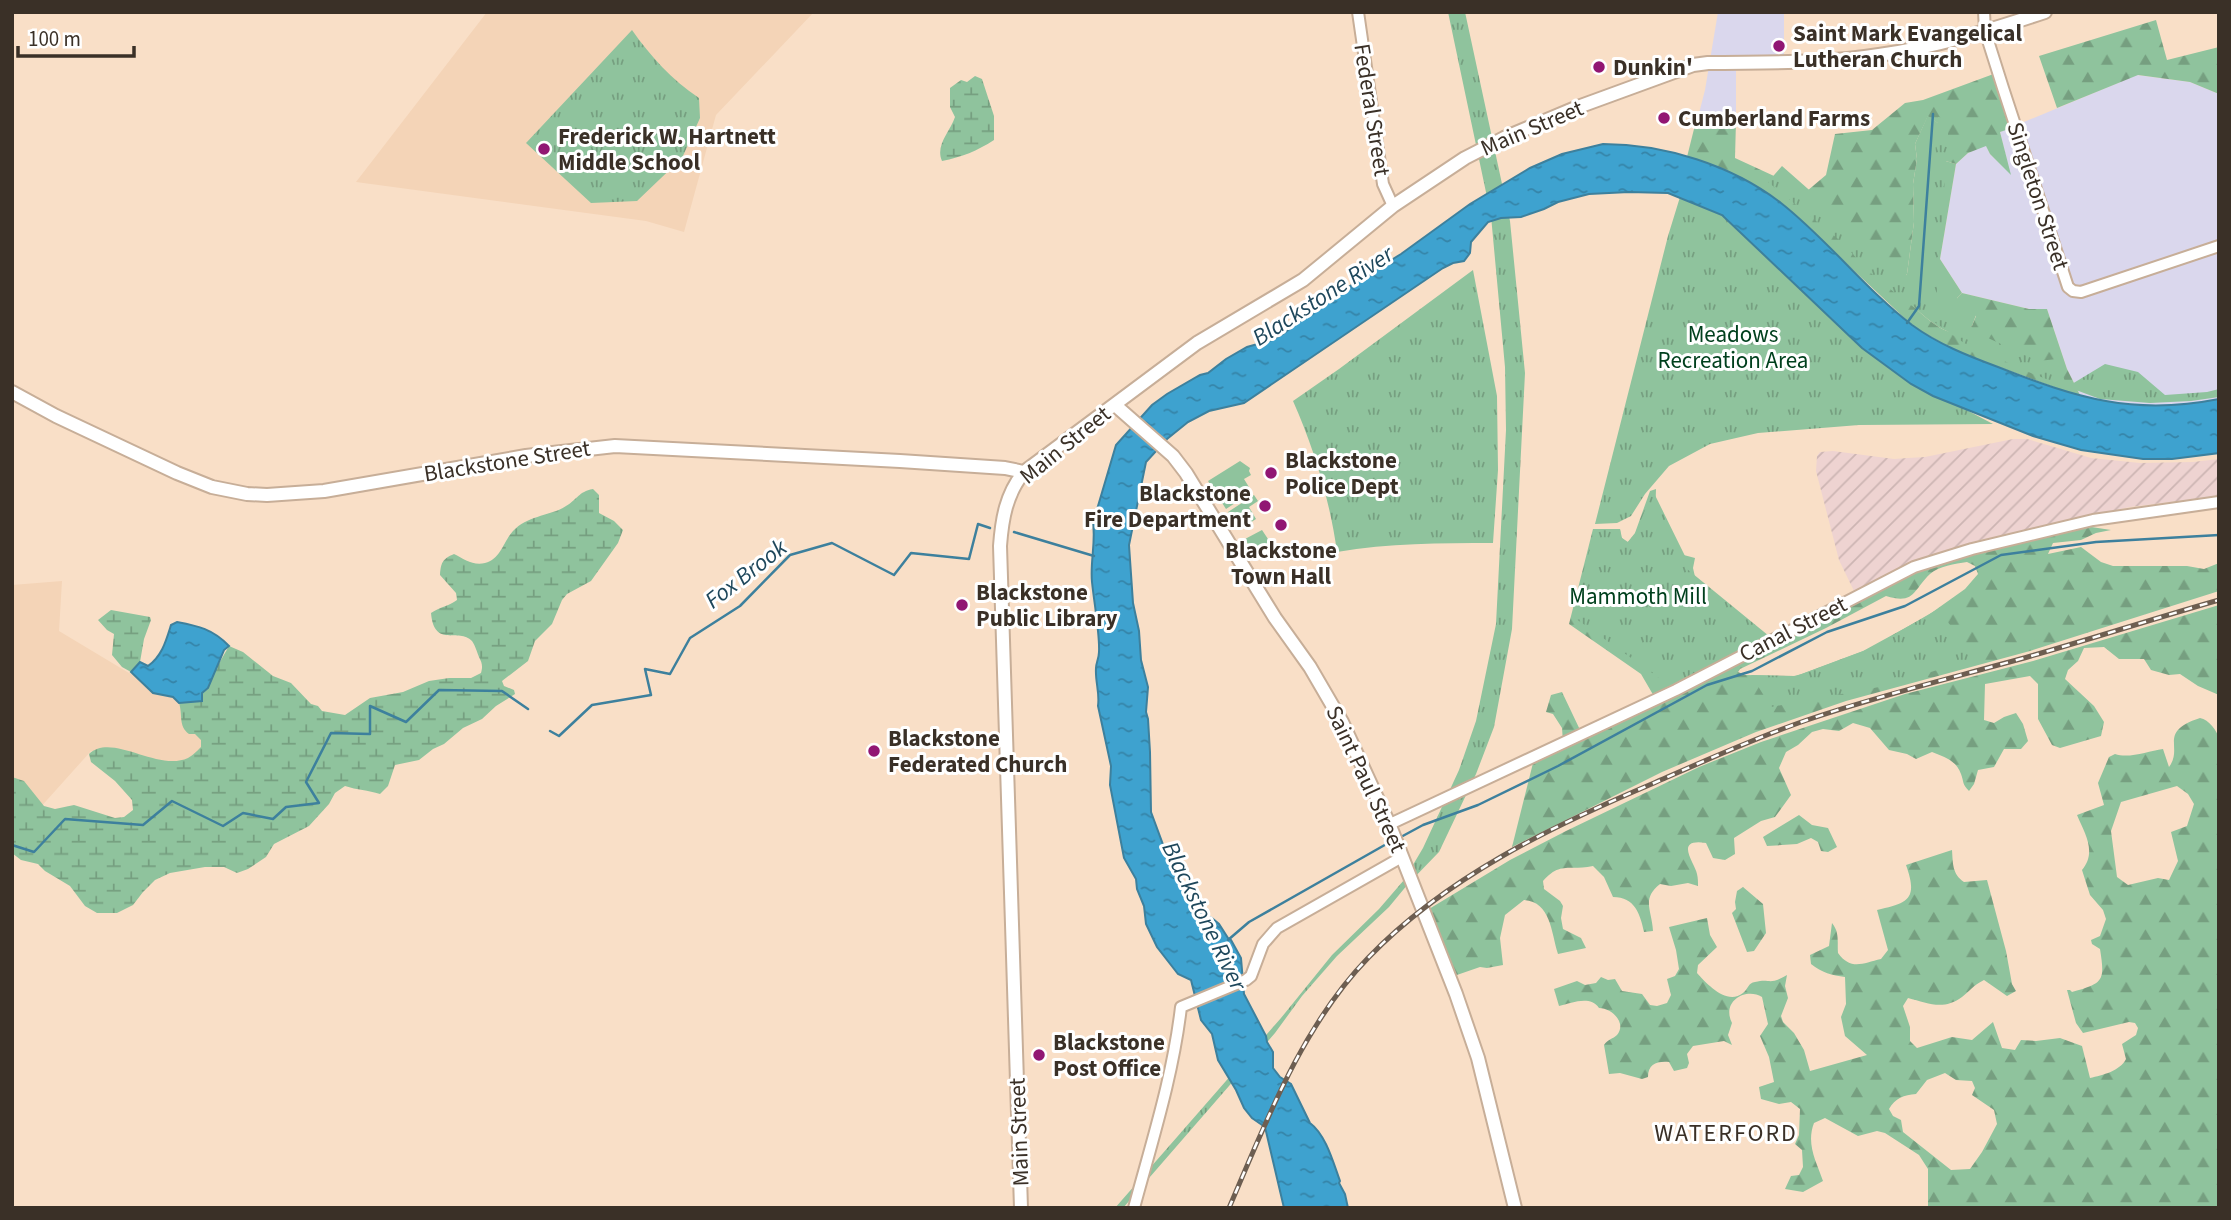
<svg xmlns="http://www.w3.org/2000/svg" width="2231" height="1220" viewBox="0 0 2231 1220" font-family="'Source Sans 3',sans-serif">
<defs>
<pattern id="industrial-furrows" width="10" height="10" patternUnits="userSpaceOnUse" patternTransform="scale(1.75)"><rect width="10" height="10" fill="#eed3d1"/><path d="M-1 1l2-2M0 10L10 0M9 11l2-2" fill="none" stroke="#cdb5b3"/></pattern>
<pattern id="forest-firs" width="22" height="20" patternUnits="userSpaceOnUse" patternTransform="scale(1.75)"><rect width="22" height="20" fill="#8fc39d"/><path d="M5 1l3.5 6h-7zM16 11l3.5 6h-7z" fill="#769f80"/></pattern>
<pattern id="wetland-marsh" width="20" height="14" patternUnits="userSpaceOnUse" patternTransform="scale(1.75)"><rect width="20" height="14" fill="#8fc39d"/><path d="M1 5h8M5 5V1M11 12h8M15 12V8" fill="none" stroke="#769f80"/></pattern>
<pattern id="park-tufts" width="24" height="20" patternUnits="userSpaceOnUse" patternTransform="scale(1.75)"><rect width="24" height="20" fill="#8fc39d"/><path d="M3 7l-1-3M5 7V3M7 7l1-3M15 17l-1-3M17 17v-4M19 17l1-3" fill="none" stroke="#769f80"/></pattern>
<pattern id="water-ripples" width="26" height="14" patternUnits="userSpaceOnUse" patternTransform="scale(1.75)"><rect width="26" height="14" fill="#3ea2cf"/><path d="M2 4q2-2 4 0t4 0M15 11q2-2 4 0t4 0" fill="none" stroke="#3584a8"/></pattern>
</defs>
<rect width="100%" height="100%" fill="#f9dfc7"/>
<path fill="#dad7ed" d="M1718,12H1784V63L1736,64V121L1696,125L1705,90Z
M2137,75L2190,82L2219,94V399L2196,403L2155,407L2120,405L2081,397L2067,369L2047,309H2029L1962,293L1940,259L1956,164L1968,153L1986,145L1990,154L2010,173L2000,132Z"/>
<path fill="url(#industrial-furrows)" d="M2013,439H2027L2091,458L2140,463L2193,462L2219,459V496L2130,507L1976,541L1906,564L1854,591L1839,560L1816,471L1817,456L1820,452L1833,451L1894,459L1908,458L1925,457Z"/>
<path fill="#f4d4b7" d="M487,12H814L716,115L684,232L646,221L356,182Z
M62,581L59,631L129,673L261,720L242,789L169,768L91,751L12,839V585Z"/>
<path fill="#8fc39d" d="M1928,115L1939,124L1942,160L1956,164L1940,259L1962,293L1957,298L1976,315L1972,326C1967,328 1962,331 1957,332C1940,336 1911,303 1898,292L1899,285L1907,274L1914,222L1913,184L1917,159L1915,144Z
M1240,461L1250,468L1249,471L1251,475L1244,479L1252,492L1226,509L1208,481Z
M1254,495L1258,501L1249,507L1256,519L1239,530L1228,512Z
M1262,530L1272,545L1278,543L1262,560L1257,559L1245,539Z"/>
<path fill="url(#forest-firs)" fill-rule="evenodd" d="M2156,20L2167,60L2219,47V94L2190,82L2138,75L2057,108L2039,56Z
M1999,72L2018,126L2000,132L2011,175L1990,154L1986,146L1968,153L1956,164L1942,160L1939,124L1928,116L1915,144L1917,159L1913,184L1914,222L1907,274L1899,285L1898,292C1911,303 1940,336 1957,332C1962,331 1967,328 1972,326L1976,316L1959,306L1957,298L1962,293L2029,309H2047L2067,369L2081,397L1958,352L1914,327L1783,204L1752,183L1687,157L1695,125L1736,121L1735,158L1807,191L1826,175L1835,134L1872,130L1905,103L1923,100Z
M1656,489L1655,520L1680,554L1695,558L1693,568L1696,581L1748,629L1759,649L1911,569L2085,526L2111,530L2096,533L2081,540L2053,543L2048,554L2081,547L2101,562L2113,566H2187L2204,569L2219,563V591L2030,651L1846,701L1756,732L1662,772L1512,847L1535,755L1563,742L1562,728L1553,714L1546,712L1551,695L1562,692L1581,732L1655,698L1641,674L1569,624L1593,529H1620L1621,537L1627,543L1635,533L1650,491ZM1967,562L1975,566L1978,574L1965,589L1927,616L1863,651L1796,676L1745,675L1738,672L1740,669L1826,628L1886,596C1915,605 1913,590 1930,574C1939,566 1955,564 1967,562Z
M2219,605V695L2198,686L2180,674L2169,675L2151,670L2144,659H2119L2104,647L2084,648L2078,661L2068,670L2065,679L2094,706L2104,722L2101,736L2060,748L2052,745L2038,719V684L2030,676L1985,684L1984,720L1994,723L2004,717L2016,713L2023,724L2028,741L2021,749H2004L1994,767L1978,770L1974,784L1969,791C1962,784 1964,782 1961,774C1956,760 1944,757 1932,752L1916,759L1907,754L1889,750L1870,728L1853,723L1839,731L1823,729L1812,732L1798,745L1786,752L1779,768L1791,795L1775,817L1761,821L1734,838L1735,854L1725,860L1713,858L1706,843C1673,838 1695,863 1697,874C1698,878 1698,882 1698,886L1688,883L1671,886L1660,884C1641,899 1652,910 1653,931L1644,932C1640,914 1635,897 1613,897L1604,877L1593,866C1570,871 1560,861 1543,881L1544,889L1560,901L1563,906L1561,918L1563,929L1581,938L1586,948L1558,954C1551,932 1551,902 1524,900L1505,915L1500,938L1503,965L1487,968L1480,967L1454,976L1424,912L1510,860L1566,831L1699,767L1761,742L1905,694L2033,661Z
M2200,718C2209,720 2217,730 2219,739V1208H1928V1169L1919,1155L1885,1133L1877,1131L1858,1136L1825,1118L1814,1123C1806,1144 1816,1161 1823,1181L1803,1192L1785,1189L1791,1176L1799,1175L1803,1167L1802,1150L1795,1144L1799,1135L1800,1109L1791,1102L1779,1104L1761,1099L1759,1087L1774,1082L1769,1057L1760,1036L1768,1024L1762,997C1746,987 1721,1001 1732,1023L1728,1035L1732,1045L1724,1041L1693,1046L1687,1054L1689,1063L1687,1068L1674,1071L1669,1062C1657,1061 1648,1064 1648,1077L1642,1079L1620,1073L1609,1074L1604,1045C1608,1039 1613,1039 1617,1035C1627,1023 1612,1008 1599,1008C1590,995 1572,1003 1559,1006L1554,989L1577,981L1585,985L1596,983L1601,977L1608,980L1615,979L1622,991L1642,994L1650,1005L1657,1006L1667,1003L1671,995L1667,979L1675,976L1679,969L1676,950L1669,927L1707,918L1710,935L1717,947L1698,965L1697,973C1707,984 1727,1006 1743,993C1749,988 1748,983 1755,982C1771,978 1768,986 1787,975L1785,986L1788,998L1781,1016L1783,1022L1794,1033L1804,1050L1810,1071L1867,1055L1845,1036L1841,1017L1846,1004L1845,977C1832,975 1822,973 1811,964L1810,955L1829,946L1832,923C1840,933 1837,942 1838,953C1851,971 1863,963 1881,959L1888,950L1877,910C1909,903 1918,899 1906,865L1952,850C1953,863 1952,874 1964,882L1987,880L2006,951L2012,984L2016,991L2007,996L1984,980C1972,986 1971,990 1962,997C1943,1011 1928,1003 1908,998L1903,1006L1910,1027V1041L1917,1048L1952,1037L1972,1040L1993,1022L2002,1048L2015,1050L2021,1040L2036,1041L2060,1038L2082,1046L2090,1078C2103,1075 2120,1071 2126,1059L2122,1044L2136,1035L2138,1028L2135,1023L2129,1022L2083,1033L2076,1023L2067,990H2070L2072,992C2104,983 2105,981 2100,949L2092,944L2091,940L2100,936L2106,919L2103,910L2090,895L2082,870C2097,852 2085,834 2077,815L2104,805L2098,783L2109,757L2115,754C2129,759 2148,751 2163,749L2169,767C2184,747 2157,732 2200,718ZM2177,786L2188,794L2194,804L2187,826L2171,832L2178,861L2169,880L2158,878L2128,885L2117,877L2111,831L2121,802ZM1945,1073L1956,1080L1972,1081L1975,1088L1972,1095L1994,1110L1997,1124L1982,1152L1970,1169L1951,1170L1903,1132L1901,1120L1893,1116L1889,1109C1895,1098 1904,1095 1916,1094L1927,1080Z
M1799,815L1812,825L1828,828L1837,847L1828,852L1821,851L1818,842L1811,838L1797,844L1767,846L1763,837Z
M1743,887L1763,904L1766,933L1754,951L1747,952L1732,913L1736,909L1735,902L1737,891Z"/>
<path fill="url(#wetland-marsh)" d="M975,76L982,79L994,116V140C977,151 962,157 942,161C935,145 950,132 955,117L950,107V88L961,80L967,82Z
M593,489L599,495V513L614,521L623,530L618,543L591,581L567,594L562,600L552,624L535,641L528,661L502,681L504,686L514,690L515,694L496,706L482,719L463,728L444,744L433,749L419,760L395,765L388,786L380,794C368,790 357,790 345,786L335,793L329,804L309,826L274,844L266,857L248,869L237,873L224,867H205L170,873L155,880L143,892L133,905L117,913H97L85,906L70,886L45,871L38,864L21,860L12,853V777L24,781L44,806L55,809L74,805L115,818L124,817L133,810L132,800L115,781L91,762L89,754C112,732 157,772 188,758C192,756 197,751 201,747V740L195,734H189C178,726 183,715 179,703L202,701V693L229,646L243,652L273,676L291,683L311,704L318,706L322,711L345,715L370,698L403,692L429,681L449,678H471L481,673C483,666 482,663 479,657C477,652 475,645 472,641C459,627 434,649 431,613C440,607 449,606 457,600L456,593L440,575C441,563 442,559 454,554C464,559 473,566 485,563C501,559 503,542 513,531C528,515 551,516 566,506C578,499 578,492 593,489Z
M111,610L150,617L151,620L144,639L140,662L131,672L122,667L112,655L114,634L107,630L98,620Z"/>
<path fill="url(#park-tufts)" d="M1448,12H1465L1510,221L1525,373L1512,629L1494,727L1476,774L1439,852L1408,884L1389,907L1337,956L1302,996L1275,1033L1123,1208H1115L1281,1018L1332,955L1379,909L1404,880L1423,848L1459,770L1476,721L1496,624L1506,430L1505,367L1491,216Z
M632,30C651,57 671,79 699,98L700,118L682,158L637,201L591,203L526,143Z
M1938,117L1949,120L1936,304L1988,338L2038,361L2057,359L2067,387L2105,364L2138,372L2165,395L2207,392L2219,389V397L2191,401L2150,403L2100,399L2033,374L1964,343L1901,298L1867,270L1843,243L1768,182L1782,166L1925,292Z
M1680,197L1710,208L1731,220L1959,406L1993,424L1859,425L1758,433L1710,444L1669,466L1645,494L1631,516L1617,523L1595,524L1668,236Z
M1473,270L1497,396L1498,470L1493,543C1440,543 1389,543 1337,552C1330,501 1314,448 1293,401L1339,369Z
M1653,491L1685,556L1687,569L1769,636L1672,687L1572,616L1594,530L1620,529L1622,538L1628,542L1635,534Z
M1938,609L1975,658L1890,685L1771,707L1751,675L1794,676L1802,674L1869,649Z"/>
<path fill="url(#water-ripples)" stroke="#3d809d" stroke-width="2" d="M1603,144C1664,144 1732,165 1781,203C1828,240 1865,289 1912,325C1938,344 1968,356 1998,367C2077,398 2133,416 2219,399V453L2172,459H2143L2081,450L2033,436L1933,396L1911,384L1862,348L1722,215L1668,193L1629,192L1589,194L1558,202L1544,209L1521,217L1501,218L1488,222L1471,242L1470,253L1464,261L1453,263L1443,268L1244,403L1209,411L1188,422L1167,439L1146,462L1129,545L1133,603L1139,631L1141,660L1148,687L1146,712L1148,719L1150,752L1151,812L1168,858L1194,903L1203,914L1212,918L1219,924L1228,938L1231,940L1241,958L1244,994L1266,1036L1267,1042L1273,1052V1068L1280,1077L1291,1084L1310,1123C1326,1135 1333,1162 1340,1181L1339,1183L1345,1194L1348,1208H1284L1265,1127L1252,1118L1244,1108L1236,1090L1218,1060L1212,1034L1201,1020L1191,980L1178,974L1157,947L1146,924L1144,906L1137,889L1136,879L1124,858L1110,785L1111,766L1098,706C1100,693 1095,681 1096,668C1096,663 1099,658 1099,652C1100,634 1094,602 1092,582C1090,562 1096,542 1093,523L1116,445L1152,405L1167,394L1200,375L1208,373L1226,359L1247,347L1272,340L1283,334L1323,303L1401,254L1470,204L1530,168L1562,154Z
M177,622C198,626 213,629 229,646L224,650L208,688L202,693V701L179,703L173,697L153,693L131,672L140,662L148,666C162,656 166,641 171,625Z"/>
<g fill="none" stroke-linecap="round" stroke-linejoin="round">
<path stroke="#3d809d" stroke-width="2.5" d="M1907,323L1919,306L1933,114
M1014,532L1094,556
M550,731L559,736L592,705L651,695L645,669L670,674L690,638L740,606L790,555L832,543L894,575L911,553L969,559L978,524L990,528
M1399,838L1423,825L1478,805L1558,766L1707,685L1752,671L1827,632L1905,606L2001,555L2096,542L2219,535
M12,845L34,852L65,819L143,825L172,801L223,826L243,813L273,819L286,807L319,803L306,782L331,733L370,734V706L406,722L439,690L502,691L528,709
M1228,940L1249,922L1390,842"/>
<g stroke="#c7ae98" stroke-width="14">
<path id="tertiary" d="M1358,12L1383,184L1393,206
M1984,12L1985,31L2003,88L2068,287L2073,291L2081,292L2219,246
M1390,824L1676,690L1914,567L1972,549L2093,520L2219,502
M1134,1208C1152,1141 1173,1076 1181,1007L1246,980L1251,976L1263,944L1277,928L1402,857"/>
</g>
<g stroke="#c7ae98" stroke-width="16">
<path id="secondary" d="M12,392L56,416L177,473L212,487L247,494L267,495L324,491L526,456L615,446L900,461L1005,468L1024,472
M1115,405L1173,456L1186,473L1275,618L1310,667L1342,722L1390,826L1456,994L1478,1058L1515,1208
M1021,1208L1000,546C1002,519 1006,494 1024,472L1197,343L1303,280L1393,206L1465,158L1504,138L1578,107L1693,65L1708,63C1765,62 1823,64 1879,55C1936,47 1991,30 2045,12"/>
</g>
<use href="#tertiary" stroke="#fff" stroke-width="10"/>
<use href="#secondary" stroke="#fff" stroke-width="12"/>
<g stroke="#6d5e51" stroke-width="5">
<path id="rail" d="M1229,1208C1266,1122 1302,1026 1368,958C1446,877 1552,826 1654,783C1704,761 1755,738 1807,720C1880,695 1956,677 2031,656C2094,638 2156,618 2219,600"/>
</g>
<use href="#rail" stroke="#fff" stroke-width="2.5" stroke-dasharray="8" stroke-linecap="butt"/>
</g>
<g fill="#911673" stroke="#fff" stroke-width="2.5">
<circle cx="1779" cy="46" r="7"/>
<circle cx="1599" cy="67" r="7"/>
<circle cx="1664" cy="118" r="7"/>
<circle cx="544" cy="149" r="7"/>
<circle cx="1271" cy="473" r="7"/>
<circle cx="1265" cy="506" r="7"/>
<circle cx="1281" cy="525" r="7"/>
<circle cx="962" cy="605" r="7"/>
<circle cx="874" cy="751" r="7"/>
<circle cx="1039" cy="1055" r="7"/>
</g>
<g text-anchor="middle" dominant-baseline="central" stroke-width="6" stroke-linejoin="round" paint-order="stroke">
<g font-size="23" font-weight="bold" fill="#3a3027" stroke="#fff" text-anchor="start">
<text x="1793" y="33">Saint Mark Evangelical<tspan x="1793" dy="26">Lutheran Church</tspan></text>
<text x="1613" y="67">Dunkin'</text>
<text x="1678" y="118">Cumberland Farms</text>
<text x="558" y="136">Frederick W. Hartnett<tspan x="558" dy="26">Middle School</tspan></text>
<text x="1285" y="460">Blackstone<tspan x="1285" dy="26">Police Dept</tspan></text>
<text x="1251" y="493" text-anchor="end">Blackstone<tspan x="1251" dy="26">Fire Department</tspan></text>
<text x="1281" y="550" text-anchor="middle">Blackstone<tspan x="1281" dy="26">Town Hall</tspan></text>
<text x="976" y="592">Blackstone<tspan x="976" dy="26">Public Library</tspan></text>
<text x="888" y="738">Blackstone<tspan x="888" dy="26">Federated Church</tspan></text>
<text x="1053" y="1042">Blackstone<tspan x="1053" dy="26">Post Office</tspan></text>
</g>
<g font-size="23" fill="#3a3027" stroke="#fff">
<text transform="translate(1372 110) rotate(81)">Federal Street</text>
<text transform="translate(1532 128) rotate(-23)">Main Street</text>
<text transform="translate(2038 196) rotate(72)">Singleton Street</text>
<text transform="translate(1065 445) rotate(-39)">Main Street</text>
<text transform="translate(507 461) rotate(-9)">Blackstone Street</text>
<text transform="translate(1793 629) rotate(-27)">Canal Street</text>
<text transform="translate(1366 779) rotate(65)">Saint Paul Street</text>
<text transform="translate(1019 1132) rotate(-92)">Main Street</text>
</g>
<g font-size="23" fill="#00401d" stroke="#fff">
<text x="1733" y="334">Meadows<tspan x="1733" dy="26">Recreation Area</tspan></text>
<text x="1638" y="596">Mammoth Mill</text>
</g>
<g font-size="24" font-style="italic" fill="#1e475b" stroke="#fff">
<text transform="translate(1323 296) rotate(-33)">Blackstone River</text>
<text transform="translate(746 574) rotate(-38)">Fox Brook</text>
<text transform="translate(1204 916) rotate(64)">Blackstone River</text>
</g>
<g font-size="24" letter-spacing="2" fill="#3a3027" stroke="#fff">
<text x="1726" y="1133">WATERFORD</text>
</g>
</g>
<rect width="2231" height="1220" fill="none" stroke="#3a3027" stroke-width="28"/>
<path d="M18 46v10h116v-10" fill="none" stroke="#3a3027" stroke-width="3.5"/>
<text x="28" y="46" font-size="21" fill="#3a3027" stroke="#ffffff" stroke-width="5" paint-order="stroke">100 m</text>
</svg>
